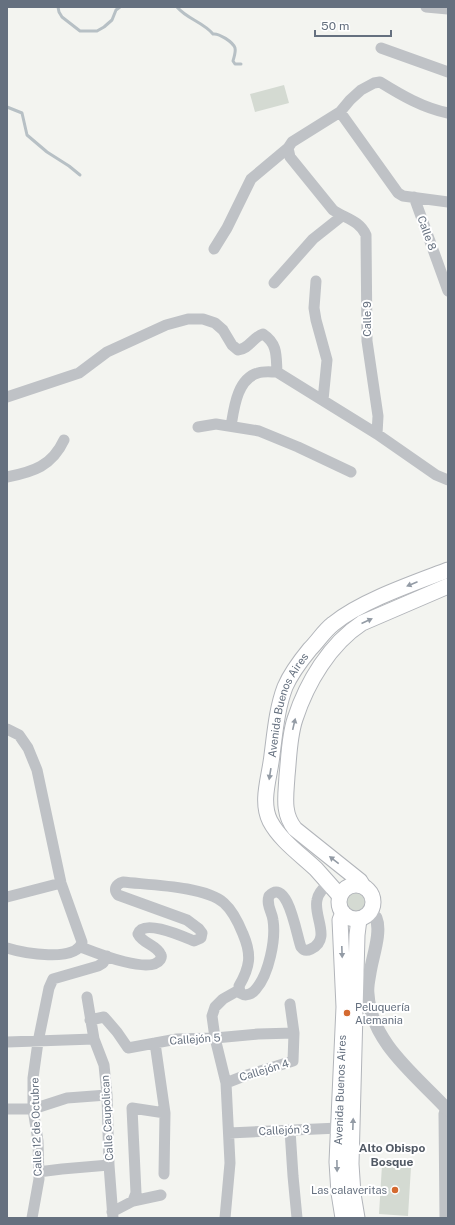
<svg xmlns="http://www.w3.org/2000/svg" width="455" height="1225" viewBox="0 0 455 1225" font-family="'Public Sans',sans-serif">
<rect width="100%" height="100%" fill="#f3f4f0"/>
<path fill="#d4dad2" d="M284,85L289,103L255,112L250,94Z
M347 902a9 9 0 1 1 18 0a9 9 0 1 1-18 0Z
M382,1165L411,1167L408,1216L379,1214Z"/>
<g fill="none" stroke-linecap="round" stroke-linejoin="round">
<path stroke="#b7c0c5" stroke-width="3" d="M58,7L59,12L62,17L80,31H97L104,27L112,20L116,10L120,7
M177,7C187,19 203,22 213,34C219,33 233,42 235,48C236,52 234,57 233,61L235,64H241
M7,107L22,113L27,135L47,152L69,166L80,175"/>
<g stroke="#b2b5ba" stroke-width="17">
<g id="secondary">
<circle cx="356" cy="902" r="17"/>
<path d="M363,886L360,881L295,829C282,813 286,795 287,776C289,757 289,737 295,719C307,682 330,644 362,623L448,586"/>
<path id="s1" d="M340,896C332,887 324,878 316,869C300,854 280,840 270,821C260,801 270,776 272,755C275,732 277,708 285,687C291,673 301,660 310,649C318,641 324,631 333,624C361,601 414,583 448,570"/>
<path d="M343,913L340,920L344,1007L337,1162L339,1193L343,1218"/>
<path d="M357,1218L353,1194L351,1164L357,935L359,919"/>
</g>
</g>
<path stroke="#bfc2c6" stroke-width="11" d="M426,7L448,9
M381,48L448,72
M340,112L398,193L403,196L448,202
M288,148L290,157L333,210C346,219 359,220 366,235L367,341L378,416L377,434
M414,197L448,291
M214,249L227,228L251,179L288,148L292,142L340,112L350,100L361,90L374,83L380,82C401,95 423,108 448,113
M316,281L314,308L316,320L327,360L323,400
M274,283L313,239L342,216
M7,397L79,373L107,352L166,325L188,319H203L215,323L223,330L232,345L238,350C249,349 253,337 263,334C278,344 276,356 277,372
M231,426C234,408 237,379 258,373C263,371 271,372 277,372L377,434L436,475L448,480
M198,427L216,424L259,431L298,447L351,472
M7,477C33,472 52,466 64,440
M7,729L19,735L28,748L37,770L61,883L82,942C76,963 23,953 7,948
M7,897L61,883
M81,947C94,952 150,975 160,960C161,958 162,957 161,955C157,945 143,944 138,934C143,918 184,937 194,941L201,938L202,933L199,929L187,920L118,895C113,889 116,884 123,882C149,885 205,886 224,903C233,911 239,924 243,934C252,955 250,967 239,986L240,993C246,997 252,994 256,989C269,974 276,939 273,920C272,912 266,905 269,896C288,876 297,938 301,947C304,951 307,951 311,949C332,939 313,916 317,900C318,893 323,888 329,883
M87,997L94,1039L104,1065L107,1095L109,1165L113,1218
M90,1020L104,1017L117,1032L128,1048L177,1039L215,1038L258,1034L294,1033
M7,1042L94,1039
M155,1043L165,1113L164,1174
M226,1083L244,1076L293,1061L294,1033L290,1004
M7,1109H33L67,1098L107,1095
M290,1130L293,1176L297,1218
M229,1133L339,1128
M38,1172L62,1169L109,1165
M133,1201L136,1193L132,1108L165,1113
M112,1212L133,1201L161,1195
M32,1218L39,1179L38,1141L33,1109V1078L38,1042L49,988L53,979L98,966L103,963L107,956
M225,1218L230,1163L226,1083L215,1038L212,1016L215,1007L223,999L239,990
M445,1218L444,1114L446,1108"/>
<path stroke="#bfc2c6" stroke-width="13" d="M369,914L376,918C382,932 372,958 370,973C369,979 367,987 368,994C371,1043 417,1076 448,1110"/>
<use href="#secondary" stroke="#fff" stroke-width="15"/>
</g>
<defs><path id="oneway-solid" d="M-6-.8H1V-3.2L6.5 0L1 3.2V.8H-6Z"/></defs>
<g fill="#939ba5">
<use href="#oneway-solid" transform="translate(412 584) rotate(157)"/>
<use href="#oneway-solid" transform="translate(367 621) rotate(-24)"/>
<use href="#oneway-solid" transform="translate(294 724) rotate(-77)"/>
<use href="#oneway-solid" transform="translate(270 774) rotate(99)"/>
<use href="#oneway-solid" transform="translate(334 860) rotate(-142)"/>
<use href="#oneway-solid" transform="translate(342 952) rotate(88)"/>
<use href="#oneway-solid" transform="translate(353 1124) rotate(-88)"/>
<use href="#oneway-solid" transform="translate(337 1166) rotate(89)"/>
</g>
<g fill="#d46a30" stroke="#fff" stroke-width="1.5">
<circle cx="347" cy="1013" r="4"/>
<circle cx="395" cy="1190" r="4"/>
</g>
<g text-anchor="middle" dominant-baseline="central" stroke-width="4" stroke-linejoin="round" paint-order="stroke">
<g font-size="11" fill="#65707f" stroke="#fff">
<text transform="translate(427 233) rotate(70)">Calle 8</text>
<text transform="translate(367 319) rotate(-90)">Calle 9</text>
<text stroke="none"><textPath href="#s1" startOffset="223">Avenida Buenos Aires</textPath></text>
<text transform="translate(195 1039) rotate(-4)">Callejón 5</text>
<text transform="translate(264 1070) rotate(-17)">Callejón 4</text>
<text transform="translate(340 1090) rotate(-88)">Avenida Buenos Aires</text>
<text transform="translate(107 1118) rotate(-93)">Calle Caupolican</text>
<text transform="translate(36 1127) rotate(-92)">Calle 12 de Octubre</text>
<text transform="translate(284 1130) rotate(-3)">Callejón 3</text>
</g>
<g font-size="11" fill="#65707f" stroke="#fff" text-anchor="start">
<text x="355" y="1007">Peluquería<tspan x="355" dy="13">Alemania</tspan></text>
<text x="387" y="1190" text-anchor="end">Las calaveritas</text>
</g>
<g font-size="12" font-weight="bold" fill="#525a65" stroke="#fff">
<text x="392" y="1148">Alto Obispo<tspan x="392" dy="14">Bosque</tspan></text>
</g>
</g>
<rect width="455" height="1225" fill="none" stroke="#65707f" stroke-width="16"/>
<path d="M315 30v6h76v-6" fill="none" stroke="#65707f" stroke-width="2"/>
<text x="321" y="30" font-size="12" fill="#65707f" stroke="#ffffff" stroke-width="3" paint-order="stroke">50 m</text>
</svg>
